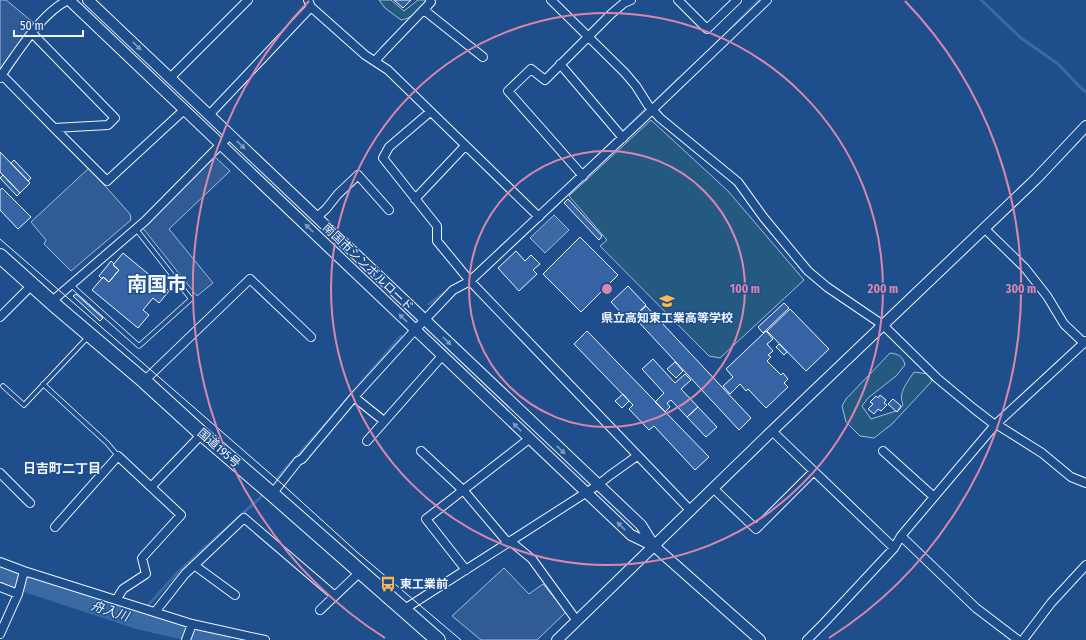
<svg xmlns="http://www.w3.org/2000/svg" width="1086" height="640" viewBox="0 0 1086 640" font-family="'Fira Sans Condensed','Noto Sans JP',sans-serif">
<rect width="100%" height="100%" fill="#1f4e8c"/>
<path fill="#245a82" stroke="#a8bbd7" d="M379,0H391L404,11L418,0H425L426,2C420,9 411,19 401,20L385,8Z
M651,120L728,191L804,280L720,358L709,356L600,246L607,240L569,196Z
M890,353C898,354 903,356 905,365L896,376L868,398L862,406L871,419L899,410L903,405C898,392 907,383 914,372L928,374L932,381L892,424L874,438L860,436L846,422L842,406L846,399Z"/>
<path fill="#305b95" stroke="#a8bbd7" d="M0,0H6L35,24L0,71Z
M214,156L230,171L169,229L213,283L197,296L142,227Z
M89,168L130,214L131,220L71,271L44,244L46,240L31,222Z
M504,568L529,594L543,584L566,612L537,640H481L452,616Z"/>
<path fill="#3b69a3" stroke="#a8bbd7" d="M554,215L569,230L545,253L530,238Z"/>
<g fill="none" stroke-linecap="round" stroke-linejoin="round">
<path stroke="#3b69a3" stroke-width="3" d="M981,0L1021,38L1058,64L1080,87L1086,92
M730,30L759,0
M652,105L679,78
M581,172L647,108
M429,304L447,291
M277,478L331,418L401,336
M139,621L150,603L179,571L262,496"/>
<path stroke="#3b69a3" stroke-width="17" d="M0,575L139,621L222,640"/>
</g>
<path fill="#3563a3" stroke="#f2f6ff" d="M394,0H411L403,8Z
M0,152L30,183L20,193L0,172Z
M14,160L31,178L28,181L11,163Z
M3,175L20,193L17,196L0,178Z
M2,188L31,217L18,229L0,210V190Z
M568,199L602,236L599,240L564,203Z
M580,237L618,275L581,312L543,274Z
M516,251L525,261L531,255L540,264L533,270L537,274L519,291L498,268Z
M123,253L169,291L159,303L153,298L143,310L149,315L138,328L92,290L103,277L109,282L119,270L113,265Z
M111,261L114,264L113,265L119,270L109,282L103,277L102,279L99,276Z
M628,286L646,305L629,321L611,302Z
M76,294L103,318L100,321L73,296Z
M784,303L789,308L763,333L758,327Z
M646,306L751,418L739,430L634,317Z
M790,309L829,349L806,371L767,331Z
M587,331L709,457L695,470L654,426L649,430L629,409L633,405L574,344Z
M766,331L773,339L767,344L773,351L768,355L771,357L767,361L781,375L783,373L788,379L784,383L788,387L766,408L748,389L746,391L740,384L730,394L723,386L733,377L726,369Z
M779,344L787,352L784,355L776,347Z
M653,359L675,383L685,374L691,380L681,389L698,407L687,417L671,400L667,403L670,407L665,412L655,402L664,393L642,369Z
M675,362L683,371L676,378L667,369Z
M623,394L629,401L622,408L615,401Z
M880,395L886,400L884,403L887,405L881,411L878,409L874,414L868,409L873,404L870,402L876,396L878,398Z
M893,399L901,406L897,412L888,404Z
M698,407L717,427L706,437L687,417Z"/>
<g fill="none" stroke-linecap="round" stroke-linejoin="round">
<g stroke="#f2f6ff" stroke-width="5.5">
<path id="service" d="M71,285L139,346L191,299L136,229
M43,384L107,443L118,456
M3,386L24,405L88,337"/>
</g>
<g stroke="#f2f6ff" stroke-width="10">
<path id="minor" d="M308,0L311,7L365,55L388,70L539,217
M551,0L625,73L636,86L648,105L660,118L738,182L764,218L808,271L827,287L883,325L938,379L973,408L995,425
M678,0L707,29L737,0
M424,10L483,57
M375,61L384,51L431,2L430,0
M560,64L623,138
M2,75L54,128L108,125L115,118L32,33
M0,78C4,71 9,64 14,57C29,36 45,12 68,0
M170,78L248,0
M430,112L389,147L383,158L437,226V241L470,281L691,511
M209,115L311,7
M54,128L107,181L184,110
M583,176L508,91L531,69L545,80L611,14L624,3L631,0
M415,199L465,146
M317,217L326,209L338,194L358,175L389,210
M984,228L1025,268L1047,296L1064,324L1084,343
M51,302L145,221L230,135
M0,317L32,285
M144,381L250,279L311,337
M354,397L384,421
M996,424L1042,453L1071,477L1086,483
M772,431L894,548
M367,441L442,356
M421,451L464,491L508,543
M883,451L934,497
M0,473L30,503
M151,487L202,434
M714,489L756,529L814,471
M272,494L298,461L302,459L354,397L415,330L453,290L470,281L652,110L767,0
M55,527L118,456L181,515L142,558L146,574L123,589L116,600
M901,536L976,608L1018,640
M510,541L532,559L577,621
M0,562L24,571L192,624L265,640
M194,565L235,595
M466,570L426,519L529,439
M0,587L18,594L24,571
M320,610L360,572
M403,610L598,485L609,476L637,456
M155,612L185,574L244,518L335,596
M0,634L18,594
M186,640L192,624
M807,640L824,623L894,548L901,536L995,425L1086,341
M1023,640L1051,603L1086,565"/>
</g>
<g stroke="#f2f6ff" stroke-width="12">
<path id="tertiary" d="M69,0L631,535L654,546
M88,0L641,525L654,546L760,640
M557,640L772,431L1036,179L1086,126"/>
</g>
<g stroke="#f2f6ff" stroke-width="16">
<path id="trunk" d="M0,256L58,308L144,381L202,434L272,494L438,640"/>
</g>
<use href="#service" stroke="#1f4e8c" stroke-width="4"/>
<use href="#minor" stroke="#1f4e8c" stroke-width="8"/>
<use href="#tertiary" stroke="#1f4e8c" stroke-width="10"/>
<use href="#trunk" stroke="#1f4e8c" stroke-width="14"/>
<path stroke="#f2f6ff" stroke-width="1" d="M0,239L281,483L357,552L461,640"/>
</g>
<defs><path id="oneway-solid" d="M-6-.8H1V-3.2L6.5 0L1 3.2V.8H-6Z"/></defs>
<g fill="#7e9ac0">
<use href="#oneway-solid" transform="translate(137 46) rotate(44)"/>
<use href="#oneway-solid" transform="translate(241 145) rotate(44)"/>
<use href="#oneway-solid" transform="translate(309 228) rotate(-136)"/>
<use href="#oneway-solid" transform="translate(403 318) rotate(-136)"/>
<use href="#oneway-solid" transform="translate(447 341) rotate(44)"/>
<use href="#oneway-solid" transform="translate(517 427) rotate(-136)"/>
<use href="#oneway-solid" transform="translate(561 450) rotate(44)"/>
<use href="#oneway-solid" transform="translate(621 526) rotate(-136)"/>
</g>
<g fill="none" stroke="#da87ad" stroke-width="2">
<circle cx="607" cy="289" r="138"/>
<circle cx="607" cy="289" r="276"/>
<path d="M385 638A414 414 0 0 1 309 1M905 1A414 414 0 0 1 829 638"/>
</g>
<defs>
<g id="school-bare" transform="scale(1.2)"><path d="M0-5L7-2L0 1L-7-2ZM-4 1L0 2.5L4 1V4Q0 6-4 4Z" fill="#ffb74d" stroke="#1f4e8c" stroke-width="2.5" paint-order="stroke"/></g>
<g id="bus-bare" transform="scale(1.2)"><path d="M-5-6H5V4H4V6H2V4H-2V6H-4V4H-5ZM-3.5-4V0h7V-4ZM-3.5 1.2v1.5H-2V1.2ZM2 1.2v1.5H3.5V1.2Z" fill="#ffb74d" stroke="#1f4e8c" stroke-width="2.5" paint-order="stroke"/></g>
</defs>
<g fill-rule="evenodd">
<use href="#school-bare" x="667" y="301"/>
<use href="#bus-bare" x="388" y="584"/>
</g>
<g text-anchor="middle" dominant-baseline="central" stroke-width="3" stroke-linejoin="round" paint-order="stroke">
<g font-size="12" fill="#f2f6ff" stroke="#1f4e8c">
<text transform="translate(368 267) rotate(44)">南国市シンボルロード</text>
<text transform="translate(219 448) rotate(41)">国道195号</text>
</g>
<g font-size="12" font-weight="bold" fill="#f2f6ff" stroke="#1f4e8c">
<text x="667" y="318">県立高知東工業高等学校</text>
<text x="400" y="584" text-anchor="start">東工業前</text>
</g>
<g font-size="13" font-weight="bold" fill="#f2f6ff" stroke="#1f4e8c">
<text x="62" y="468">日吉町二丁目</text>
</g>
<g font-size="13" font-style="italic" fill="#f2f6ff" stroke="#1f4e8c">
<text transform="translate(110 611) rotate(18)">舟入川</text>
</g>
<g font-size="20" font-weight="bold" fill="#f2f6ff" stroke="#1f4e8c">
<text x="157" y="284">南国市</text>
</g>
</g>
<circle cx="607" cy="289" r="6" fill="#da87ad" stroke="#1f4e8c" stroke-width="2"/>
<g font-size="12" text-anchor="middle" font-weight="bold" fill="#da87ad" stroke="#1f4e8c" stroke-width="3" stroke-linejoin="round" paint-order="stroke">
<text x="745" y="293">100 m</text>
<text x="883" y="293">200 m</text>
<text x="1021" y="293">300 m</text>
</g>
<path d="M14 30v6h69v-6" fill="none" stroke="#f2f6ff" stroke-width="2"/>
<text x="20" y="30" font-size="12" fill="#f2f6ff" stroke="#1f4e8c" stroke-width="3" paint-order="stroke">50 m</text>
</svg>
